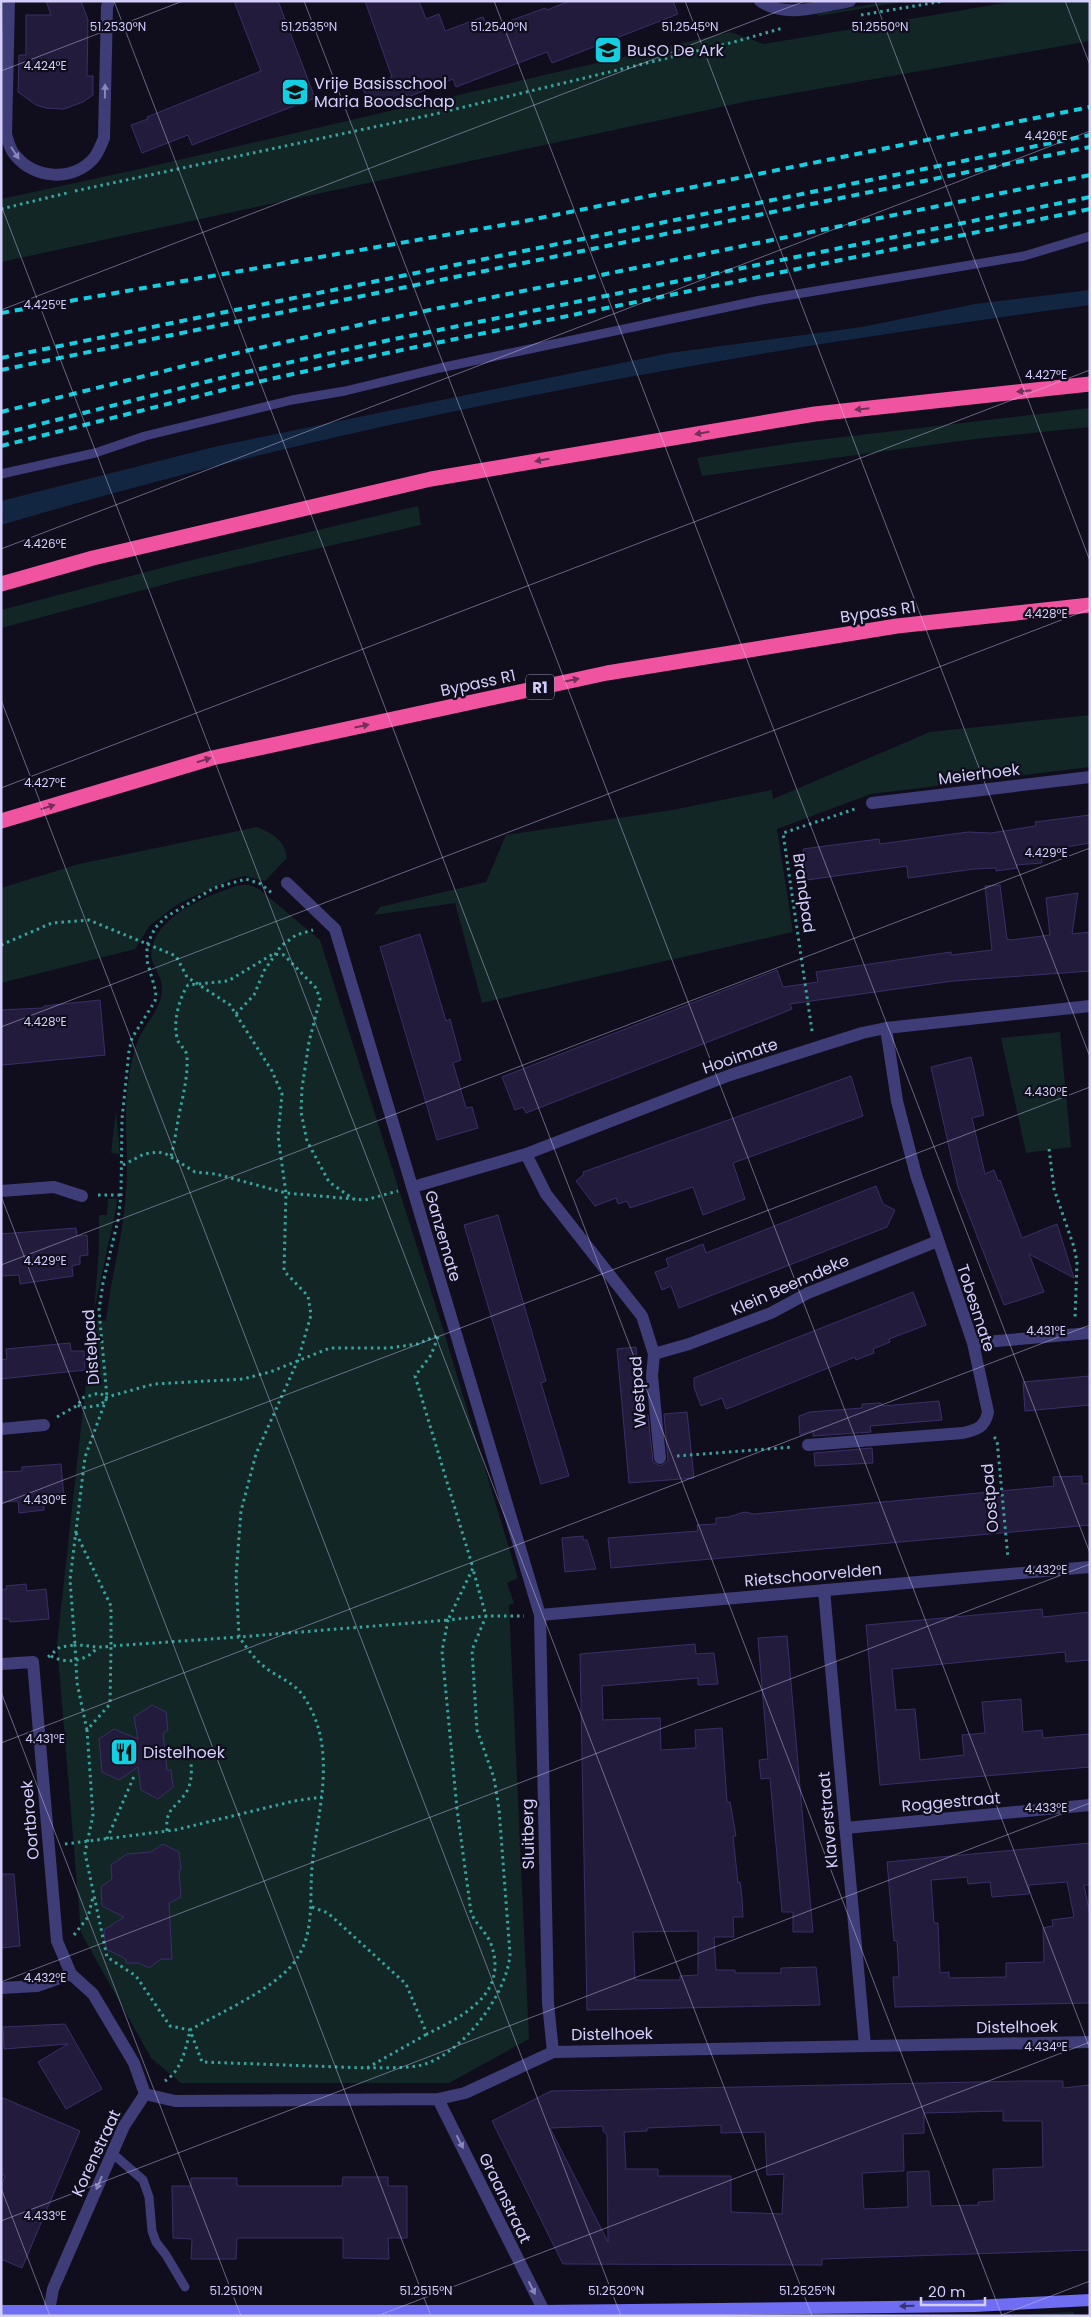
<svg xmlns="http://www.w3.org/2000/svg" width="1091" height="2317" viewBox="0 0 1091 2317" font-family="Poppins,sans-serif">
<rect width="100%" height="100%" fill="#100e1d"/>
<path fill="#112625" d="M889,1H907L818,16L817,14Z
M1016,1H1090V41L749,101L1,262V199L135,170L730,32L764,44Z
M1090,408V427L975,439L702,476L697,458L791,443Z
M418,506L421,525L188,578L1,628V610L184,562Z
M1090,715V767L871,794L777,829L793,932L482,1003L455,903L374,915L380,907L486,882L506,835L672,810L772,790L773,799L930,732Z
M257,827C274,834 284,840 287,858L265,881L245,876L232,879L178,904L150,925L135,949L1,983V888L79,864Z
M240,885H249L259,889L320,940L443,1329L518,1578L507,1583L514,1603L509,1605L529,2039L449,2083H181L151,2058L81,1933L57,1644L93,1319L106,1321C111,1276 124,1234 126,1190C129,1155 123,1119 128,1084C130,1069 133,1050 140,1036C147,1022 160,1009 162,992C164,968 141,965 157,935C171,910 214,893 240,885Z
M1060,1032L1071,1147L1026,1153L1001,1038Z
M116,1111L120,1154L111,1153Z
M108,1199H117L116,1209L94,1311L99,1249V1215H107Z
M1074,2312V2316L1019,2315Z"/>
<path fill="#122642" d="M1090,290V305C723,354 357,419 1,525V501L218,446L670,353L862,327L975,304Z"/>
<path fill="#221b3c" stroke="#3a2f66" fill-rule="evenodd" d="M46,1H81L88,20L87,76H93V95L83,102L64,109L46,108L36,105L18,92L19,55H26V15H51Z
M234,1H278L315,98L192,145L188,135L142,153L131,125L148,119L147,117L261,71Z
M365,1H419L426,19L439,14L445,31L483,17L488,29L545,8L547,10L570,1H673L678,14L552,63L547,52L456,87L453,79L408,97L406,94L369,106L363,87L392,77Z
M1090,815V843L1041,851L1042,863L1016,865L1017,868L996,871V868L974,869L908,878L907,866L807,880L803,849L879,839L880,844L968,832L991,833L1036,826L1035,822Z
M1000,885L1007,939L1011,940L1050,935L1046,898L1078,893L1072,934L1090,932V971L953,981L790,1004L792,1009L772,1017L526,1113L523,1107L515,1110L502,1077L777,970L783,987L818,982L816,972L951,952V955L992,950L985,886Z
M420,934L446,1021L450,1019L461,1060L453,1063L466,1108L472,1107L478,1128L437,1140L380,947Z
M100,1000L105,1055L3,1065L1,1064V1010L42,1008L44,1006Z
M971,1057L984,1115L972,1118L985,1174L994,1170L998,1181L1000,1180L1022,1238L1057,1224L1074,1278L1029,1254L1044,1292L1004,1305L958,1187L931,1067Z
M851,1076L863,1116L733,1163L745,1199L703,1215L693,1187L630,1208L627,1201L618,1204L616,1198L595,1206L576,1181L584,1174L583,1172Z
M876,1186L883,1204L895,1210L887,1227L679,1308L671,1286L662,1290L655,1272L669,1267L666,1259L703,1244L706,1253Z
M498,1215L546,1381L541,1383L569,1476L541,1484L464,1225Z
M76,1228L77,1236L87,1235L88,1255L80,1256V1264L72,1266L73,1276L20,1284L19,1275L1,1276V1234Z
M913,1292L926,1325L889,1339L890,1342L873,1349L874,1353L856,1360L855,1357L732,1407L726,1409L722,1398L701,1406L694,1387V1378Z
M70,1343L71,1351H84L85,1370L1,1379V1360L7,1359L6,1349Z
M636,1347L642,1416L648,1415L653,1462L660,1466L668,1461L664,1414L687,1412L694,1478L629,1483L617,1349Z
M1090,1376V1405L1025,1411L1023,1382Z
M939,1401L942,1420L870,1426L871,1432L813,1436V1430L800,1435L799,1416L810,1412L862,1408V1404L881,1403L883,1406Z
M872,1448L873,1463L815,1466L814,1453Z
M61,1464L64,1498L44,1500V1510L19,1513L18,1501L1,1502V1472L22,1471V1467Z
M1082,1476V1484L1090,1483V1525L611,1568L608,1538L698,1531L697,1525L716,1524V1518L729,1517L744,1512L754,1514L1054,1486L1053,1477Z
M583,1536V1540H587L596,1569L565,1572L562,1538Z
M26,1584L27,1591L46,1589L49,1619L10,1622L9,1619H1V1590L7,1589L6,1586Z
M1042,1609L1043,1617L1090,1612V1660L1066,1662L1065,1652L892,1669L896,1710L915,1709L920,1760L964,1755L962,1735L985,1733L982,1702L1021,1699L1023,1732L1042,1730L1043,1738L1090,1734V1767L880,1785L866,1625Z
M787,1636L799,1776L813,1932H793V1912H782L770,1778L761,1779L759,1760L768,1759L758,1638Z
M695,1644L696,1654L714,1653L718,1684L698,1685V1678L602,1686L603,1720L660,1718L661,1750L696,1748L695,1730L722,1728L727,1802H730L736,1836H733L738,1883L740,1882L742,1897L743,1917H733L734,1937H714L716,1970H735V1973H781V1968L816,1967L820,2005L587,2010L580,1654ZM698,1931V1975L680,1976V1980H635L633,1932Z
M152,1705L166,1712L168,1730L163,1733L167,1770H171L173,1787L158,1799L141,1790L138,1767L119,1780L102,1772L99,1739L114,1729L138,1739L134,1717Z
M1090,1843V1885H1084L1090,1915V2003L895,2007L893,1977H899L897,1941H894L887,1862ZM967,1877L968,1884L990,1882L992,1897L1029,1894V1885L1067,1882L1074,1917L1052,1920L1053,1926L1043,1928L1044,1962L1006,1963V1977L949,1978V1972L940,1973L938,1923H934L931,1880Z
M163,1844L179,1852L181,1870L179,1871L181,1897L169,1903L172,1959H161L149,1968L139,1963H126V1959L106,1949L104,1930L124,1917L102,1906L101,1887L112,1879L111,1865L127,1854L151,1852Z
M1,1874H14L20,1946L1,1948Z
M65,2024L102,2089L66,2109L38,2062L68,2044L4,2049L3,2027Z
M1023,2081H1063V2088L1090,2085V2250L822,2259V2265L563,2264L492,2121L551,2091ZM1003,2111V2121H1042L1043,2167L993,2169L994,2201L978,2202L979,2205L931,2206L929,2171L907,2172L908,2207L864,2209L862,2173L904,2171L903,2134L924,2133V2113ZM721,2125V2133L765,2132L767,2175L784,2174L782,2214L731,2212V2176H658V2169H626L624,2132L647,2131V2128ZM603,2126V2131L607,2135L608,2242L550,2128Z
M1,2097L80,2131L22,2268L1,2259V2187L5,2176L1,2174Z
M343,2177H388V2186H407V2238H388L389,2259L343,2258V2238H237L236,2259H191L192,2239L173,2238L172,2186H191V2178H237V2186H342Z"/>
<g fill="none" stroke-linecap="round" stroke-linejoin="round">
<path stroke="#37a59d" stroke-width="3" stroke-dasharray="2.5 4" stroke-linecap="butt" d="M861,15L944,1
M75,191L435,114L734,42L783,28
M1,209L67,193
M1,945L52,923L89,920L176,956L187,977L230,1005L272,1071L282,1094L278,1136L286,1193L284,1271L308,1296L311,1315L298,1360L256,1454L241,1511L236,1576L239,1637L448,1620L473,1568L415,1376L431,1355L438,1337
M236,1014L254,995L264,971L281,946L296,935L313,930
M812,1031L783,833L858,808
M1049,1149L1054,1189L1074,1247L1077,1262L1075,1319
M171,1156C175,1142 176,1129 179,1115C183,1095 188,1077 187,1057C187,1050 181,1047 178,1041C172,1024 179,998 188,985L228,981L273,954L284,955L316,988L320,999L309,1042L302,1088L301,1112L307,1141L329,1182L355,1200
M123,1165L144,1154L158,1152L166,1154L195,1172L216,1174L286,1193L365,1200L398,1191
M98,1195H121
M78,1405L82,1408L101,1405L107,1397L154,1384L243,1379L270,1372L330,1348H389L417,1344L439,1335
M57,1417L78,1405L82,1398L99,1393L107,1397
M994,1437L997,1440L1008,1558
M677,1456L793,1447
M76,1533L111,1606V1646L239,1637C247,1648 255,1660 266,1668C279,1678 294,1682 304,1697C339,1750 317,1811 312,1867C309,1902 316,1936 292,1965C270,1991 221,2012 190,2030C186,2048 182,2070 165,2081
M51,1656C65,1664 85,1662 96,1649
M48,1657L60,1647L75,1645L70,1580L85,1457L107,1397L99,1310L103,1283L118,1220L121,1195L122,1119L129,1051L132,1038L155,1001L156,992L147,961V945L155,928L166,917L214,888L246,879L261,884L273,894
M87,1730L77,1683L75,1645C90,1645 96,1649 111,1646L110,1704L87,1730L93,1815L85,1853L107,1957L136,1976L170,2026L190,2030L202,2062L367,2068L427,2034
M167,1831C165,1807 176,1809 187,1791C191,1784 192,1773 191,1764
M107,1839L135,1774
M65,1844L175,1830L294,1801L322,1797
M312,1907L328,1913L406,1984L427,2034C463,2016 509,1994 491,1944C486,1931 475,1924 471,1912L457,1809L442,1651L448,1620L486,1616H524
M74,1935L88,1917L93,1897
M367,2068C385,2067 405,2069 422,2065C462,2054 507,1995 510,1954L499,1809L494,1778L477,1730L472,1650L486,1616L473,1569"/>
<path stroke="#3e3d78" stroke-width="9" d="M1,474L95,453L145,436L292,400L345,391L440,368L761,300L1024,256L1090,236
M112,2153L143,2180L149,2197L152,2231L156,2242L166,2255L185,2287"/>
<path stroke="#3e3d78" stroke-width="12" d="M9,1L6,134C8,141 10,150 15,155C34,179 72,182 93,159C98,154 101,145 104,138L107,7L109,1
M760,1C785,19 823,6 850,1
M872,803L1090,777
M287,883L335,929L540,1615L548,2003L553,2052
M526,1154L546,1194L642,1316L654,1354L652,1376L660,1458
M413,1187L526,1154L730,1075L862,1033L886,1028L1090,1006
M1,1191L54,1187L82,1196
M973,1343L1090,1333
M654,1354L689,1344L771,1313L808,1293L938,1241
M1,1429L44,1425
M808,1445L963,1433C977,1430 985,1427 988,1412L973,1343L916,1175L897,1101L886,1028
M824,1590L865,2046
M540,1615L1090,1567
M1,1664L33,1662L57,1941L71,1974L93,1994L134,2063L145,2094
M845,1828L1090,1805
M1,1988L37,1986L71,1974
M145,2094L175,2101L438,2099L465,2093L553,2052L1090,2042
M438,2099L544,2311V2316
M48,2316L53,2289L124,2126L145,2094"/>
<path stroke="#6f6df2" stroke-width="12" d="M1,2311H544L974,2306L1090,2300"/>
<path stroke="#f054a0" stroke-width="15" d="M1,584L93,558L431,479L815,414L1090,384
M1,821L212,758L607,673L897,626L1090,605"/>
<path stroke="#14cfe1" stroke-width="4" stroke-dasharray="8 6" stroke-linecap="butt" d="M1,313L520,222L1090,107
M1,358L1090,135
M1,370L1090,147
M1,412L228,355L381,320L1090,175
M1,434L233,375L385,341L1090,197
M1,446L235,387L387,353L1090,209"/>
</g>
<defs><path id="oneway-solid" d="M-6-.8H1V-3.2L6.5 0L1 3.2V.8H-6Z" transform="scale(1.25)"/></defs>
<g fill="#8886ba">
<use href="#oneway-solid" transform="translate(105 91) rotate(-89)"/>
<use href="#oneway-solid" transform="translate(15 153) rotate(57)"/>
<use href="#oneway-solid" transform="translate(460 2142) rotate(63)"/>
<use href="#oneway-solid" transform="translate(99 2183) rotate(113)"/>
<use href="#oneway-solid" transform="translate(532 2288) rotate(63)"/>
</g>
<g fill="#752e58">
<use href="#oneway-solid" transform="translate(1024 391) rotate(174)"/>
<use href="#oneway-solid" transform="translate(862 409) rotate(174)"/>
<use href="#oneway-solid" transform="translate(702 433) rotate(170)"/>
<use href="#oneway-solid" transform="translate(542 460) rotate(170)"/>
<use href="#oneway-solid" transform="translate(572 680) rotate(-12)"/>
<use href="#oneway-solid" transform="translate(362 726) rotate(-12)"/>
<use href="#oneway-solid" transform="translate(204 760) rotate(-17)"/>
<use href="#oneway-solid" transform="translate(48 807) rotate(-17)"/>
</g>
<use fill="#363472" href="#oneway-solid" transform="translate(907 2306) rotate(179)"/>
<path fill="none" stroke="#d3cefb" stroke-width="1" stroke-opacity="0.45" d="M114,1L1002,2316M304,1L1090,2049M494,1L1090,1553M685,1L1090,1057M875,1L1090,561M1065,1L1090,65M1,71L183,1M1,205L812,2316M1,310L805,1M1,549L1090,131M1,700L621,2316M1,788L1090,370M1,1027L1090,609M1,1196L431,2316M1,1265L1090,848M1,1504L1090,1087M1,1692L241,2316M1,1743L1090,1325M1,1982L1090,1564M1,2188L50,2316M1,2221L1090,1803M377,2316L1090,2042M999,2316L1090,2281"/>
<defs>
<g id="school-square" transform="scale(1.4375)"><rect x="-9" y="-9" width="18" height="18" rx="4" fill="#14cfe1" stroke="#100e1d"/><path d="M0-5L7-2L0 1L-7-2ZM-4 1L0 2.5L4 1V4Q0 6-4 4Z" fill="#111"/></g>
<g id="restaurant-square" transform="scale(1.4375)"><rect x="-9" y="-9" width="18" height="18" rx="4" fill="#14cfe1" stroke="#100e1d"/><path d="M-5-6h1v4h1v-4h1v4h1v-4h1v5L-1.5 .5V6h-2V.5L-5-1ZM5-6V6H3V1.5H1.5Q1.5-4 5-6Z" fill="#111"/></g>
</defs>
<g fill-rule="evenodd">
<use href="#school-square" x="608" y="50"/>
<use href="#school-square" x="295" y="92"/>
<use href="#restaurant-square" x="124" y="1752"/>
</g>
<g text-anchor="middle" dominant-baseline="central" stroke-width="4.5" stroke-linejoin="round" paint-order="stroke">
<rect fill="#100e1d" stroke="#9894b8" stroke-width="1" x="526" y="674.5" width="28" height="25" rx="4"/>
<g font-size="15" font-weight="bold" fill="#d3cefb">
<text x="540" y="687">R1</text>
</g>
<g font-size="16" fill="#d3cefb" stroke="#100e1d" text-anchor="start">
<text x="627" y="50">BuSO De Ark</text>
<text x="314" y="83">Vrije Basisschool<tspan x="314" dy="18">Maria Boodschap</tspan></text>
<text x="143" y="1752">Distelhoek</text>
</g>
<g font-size="16" fill="#d3cefb" stroke="#100e1d">
<text transform="translate(878 612) rotate(-8)">Bypass R1</text>
<text transform="translate(478 683) rotate(-12)">Bypass R1</text>
<text transform="translate(979 774) rotate(-7)">Meierhoek</text>
<text transform="translate(804 893) rotate(82)">Brandpad</text>
<text transform="translate(740 1056) rotate(-19)">Hooimate</text>
<text transform="translate(443 1236) rotate(74)">Ganzemate</text>
<text transform="translate(790 1285) rotate(-24)">Klein Beemdeke</text>
<text transform="translate(976 1308) rotate(72)">Tobesmate</text>
<text transform="translate(91 1347) rotate(-94)">Distelpad</text>
<text transform="translate(638 1392) rotate(-94)">Westpad</text>
<text transform="translate(990 1498) rotate(-95)">Oostpad</text>
<text transform="translate(813 1575) rotate(-5)">Rietschoorvelden</text>
<text transform="translate(951 1802) rotate(-5)">Roggestraat</text>
<text transform="translate(30 1820) rotate(-95)">Oortbroek</text>
<text transform="translate(828 1820) rotate(-95)">Klaverstraat</text>
<text transform="translate(528 1834) rotate(-91)">Sluitberg</text>
<text transform="translate(1017 2027) rotate(-1)">Distelhoek</text>
<text transform="translate(612 2034) rotate(-1)">Distelhoek</text>
<text transform="translate(96 2153) rotate(-65)">Korenstraat</text>
<text transform="translate(505 2198) rotate(64)">Graanstraat</text>
</g>
</g>
<g font-size="12" text-anchor="middle" fill="#d3cefb" stroke="#100e1d" stroke-width="4.5" stroke-linejoin="round" paint-order="stroke">
<text x="499" y="31">51.2540°N</text>
<text x="690" y="31">51.2545°N</text>
<text x="118" y="31">51.2530°N</text>
<text x="309" y="31">51.2535°N</text>
<text x="880" y="31">51.2550°N</text>
<text x="45" y="70">4.424°E</text>
<text x="1046" y="140">4.426°E</text>
<text x="45" y="309">4.425°E</text>
<text x="1046" y="379">4.427°E</text>
<text x="45" y="548">4.426°E</text>
<text x="1046" y="618">4.428°E</text>
<text x="45" y="787">4.427°E</text>
<text x="1046" y="857">4.429°E</text>
<text x="45" y="1026">4.428°E</text>
<text x="1046" y="1096">4.430°E</text>
<text x="45" y="1265">4.429°E</text>
<text x="1046" y="1335">4.431°E</text>
<text x="45" y="1504">4.430°E</text>
<text x="1046" y="1574">4.432°E</text>
<text x="45" y="1743">4.431°E</text>
<text x="1046" y="1812">4.433°E</text>
<text x="45" y="1982">4.432°E</text>
<text x="1046" y="2051">4.434°E</text>
<text x="45" y="2220">4.433°E</text>
<text x="236" y="2295">51.2510°N</text>
<text x="426" y="2295">51.2515°N</text>
<text x="616" y="2295">51.2520°N</text>
<text x="807" y="2295">51.2525°N</text>
</g>
<rect width="1091" height="2317" fill="none" stroke="#d3cefb" stroke-width="5"/>
<path d="M921 2297v8h64v-8" fill="none" stroke="#d3cefb" stroke-width="2.5"/>
<text x="928" y="2297" font-size="15" fill="#d3cefb" stroke="#100e1d" stroke-width="4" paint-order="stroke">20 m</text>
</svg>
